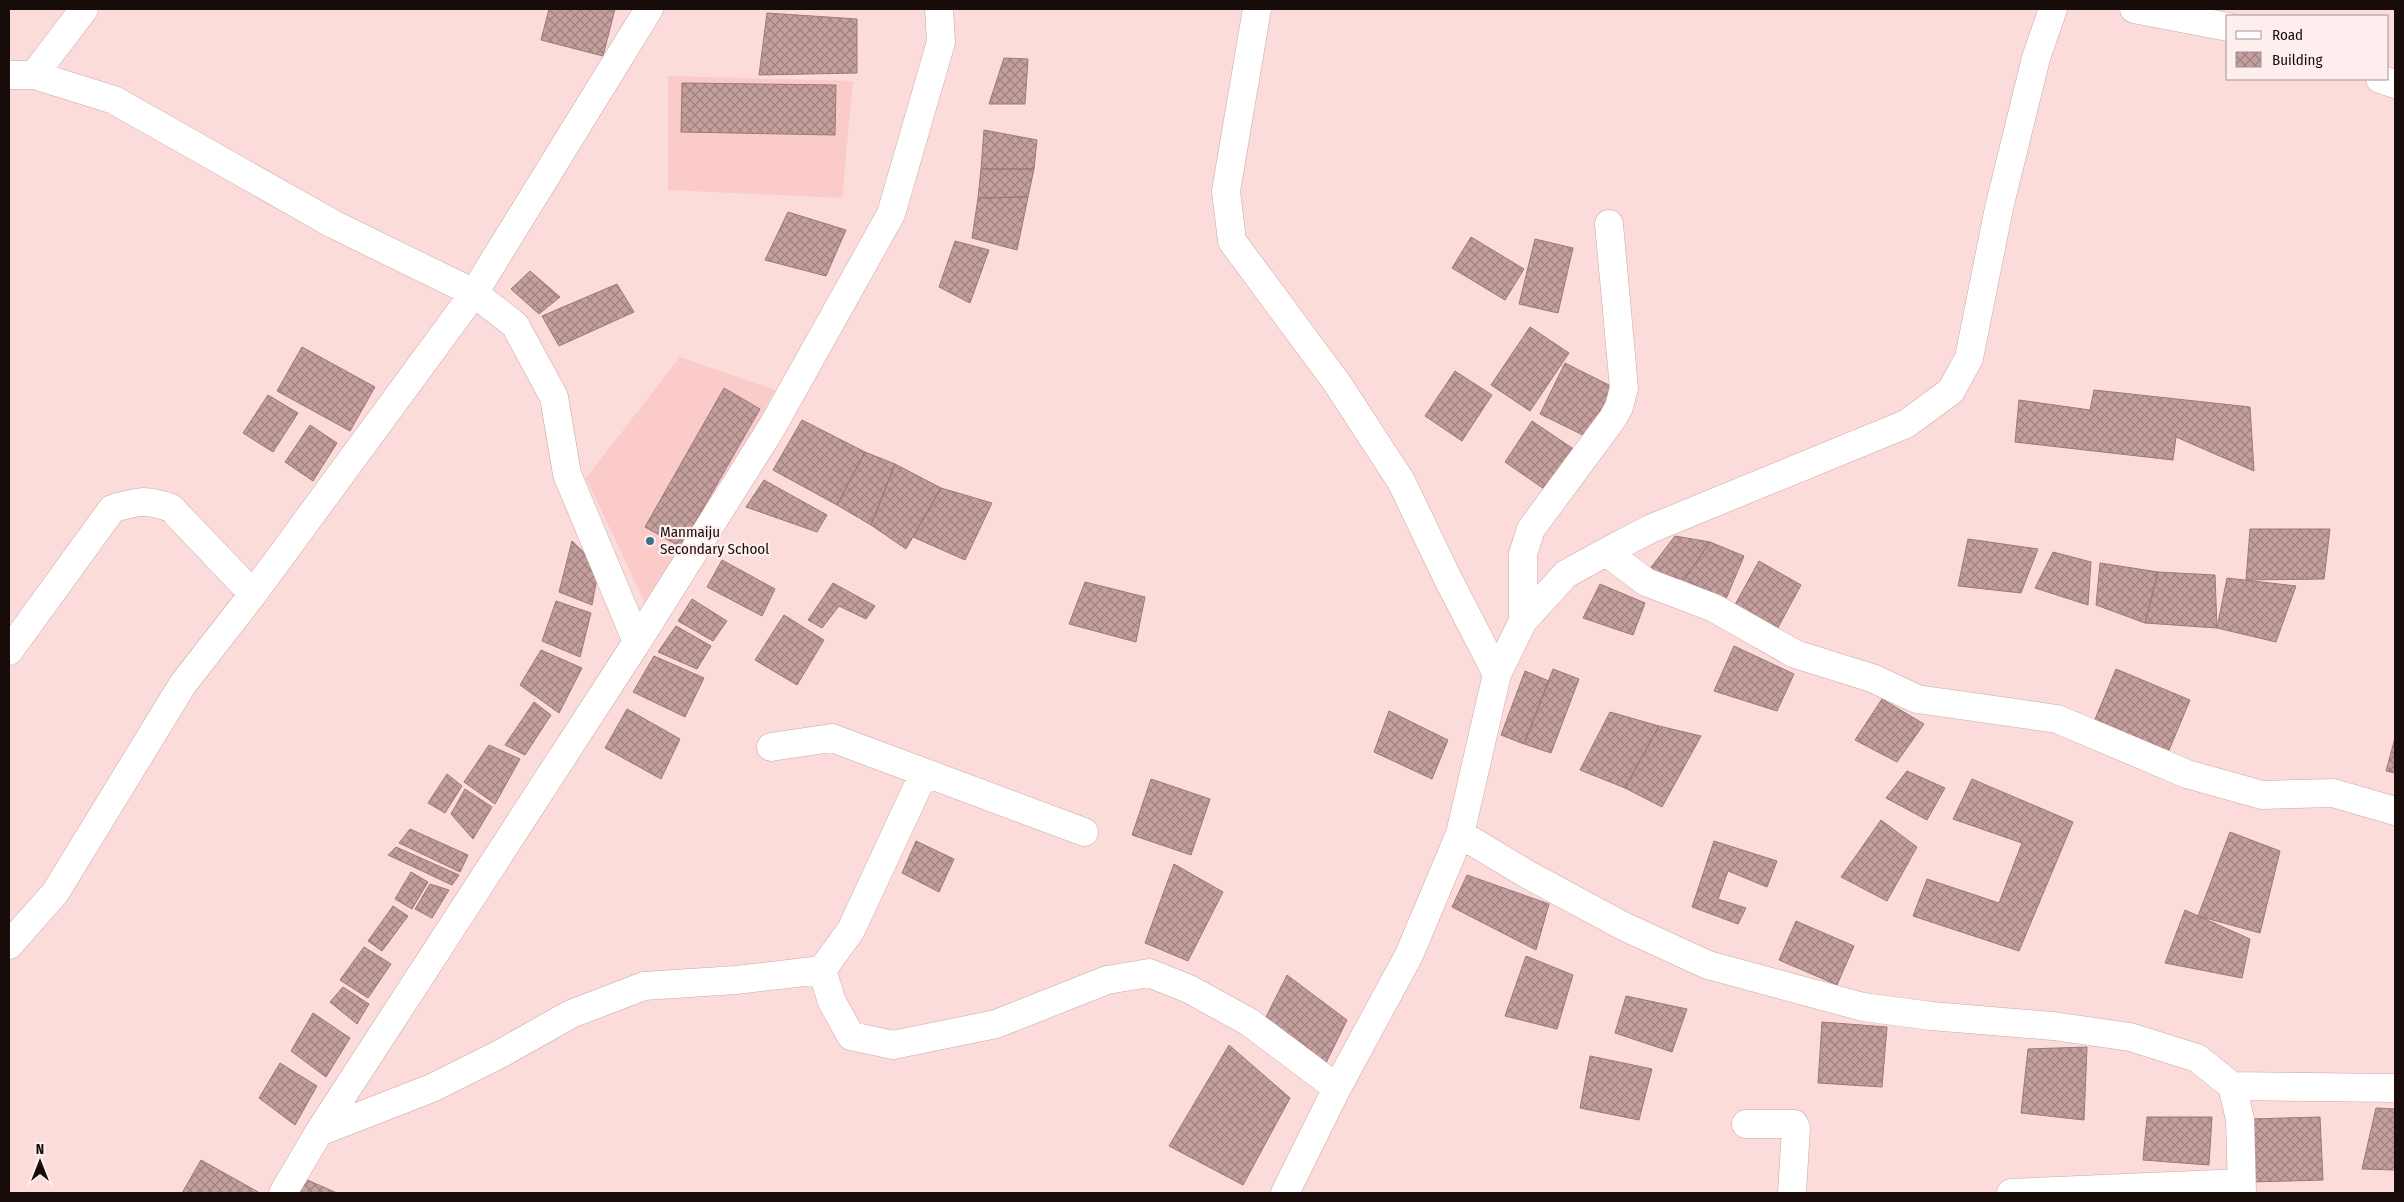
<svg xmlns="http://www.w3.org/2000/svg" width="2404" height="1202" viewBox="0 0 2404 1202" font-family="'Fira Sans Condensed',sans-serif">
<defs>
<pattern id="building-cross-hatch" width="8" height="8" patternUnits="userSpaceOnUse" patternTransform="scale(1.25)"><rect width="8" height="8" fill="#c49f9e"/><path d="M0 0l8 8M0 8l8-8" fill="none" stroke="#9e807f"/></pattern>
</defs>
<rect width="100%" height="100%" fill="#fbdcdb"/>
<path fill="#facbc9" d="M668,76L853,81L842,198L668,190Z
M680,357L775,390L736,462L645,603L586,478Z"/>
<path fill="url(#building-cross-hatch)" stroke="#9b7977" d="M549,9H615L603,56L541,40Z
M767,13L857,19V73L759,75Z
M1004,58L1028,59L1025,104H989Z
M682,83L836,85L835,135L681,132Z
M984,130L1037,140L1034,169H981Z
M981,169H1034L1028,197L978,198Z
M1028,197L1017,250L972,238L978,198Z
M788,212L846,230L826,276L765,260Z
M1471,237L1524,269L1505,300L1452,268Z
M1535,239L1573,248L1558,313L1519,304Z
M955,241L989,250L970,303L939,287Z
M530,271L560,297L539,314L511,289Z
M617,284L634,312L559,346L542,316Z
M1530,327L1569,353L1530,411L1491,385Z
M302,347L375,387L350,431L277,391Z
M1565,363L1613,387L1587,437L1540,414Z
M1455,371L1492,395L1462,441L1425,416Z
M724,388L760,409L681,547L645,527Z
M2094,390L2250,407L2254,471L2176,437L2173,460L2015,442L2019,400L2090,410Z
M268,395L298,413L273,452L243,433Z
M802,420L865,452L837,505L773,470Z
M1532,421L1575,450L1547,491L1505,462Z
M310,425L337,443L313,481L285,462Z
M865,452L895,464L871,525L837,505Z
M895,464L941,488L906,549L871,525Z
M764,480L827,515L817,532L746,507Z
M941,488L992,503L965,560L913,537Z
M2250,529H2330L2324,579L2246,580Z
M1675,536L1710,542L1684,580L1649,570Z
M1968,539L2038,549L2021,593L1958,586Z
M572,541L599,567L592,605L559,592Z
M1710,542L1744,556L1726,599L1684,580Z
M2053,552L2091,562L2088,605L2035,588Z
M722,560L775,589L762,616L707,587Z
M1759,561L1801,585L1774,635L1731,612Z
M2100,563L2158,572L2145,623L2096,605Z
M2158,572L2215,575L2217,628L2145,623Z
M2227,578L2296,586L2276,642L2217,628Z
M1085,582L1145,597L1136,642L1069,624Z
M833,583L875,606L866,619L839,606L822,628L808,620Z
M1600,584L1645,603L1633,635L1583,618Z
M692,599L727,621L713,641L678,621Z
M556,601L591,613L580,657L542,641Z
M784,615L824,640L797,685L755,660Z
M676,626L711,646L697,669L658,652Z
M1734,646L1794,674L1777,711L1714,691Z
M541,650L582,668L559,713L520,685Z
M654,656L704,678L685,717L633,692Z
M1553,669L1579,679L1551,753L1524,744Z
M2116,669L2190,700L2167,755L2093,724Z
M1525,671L1549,681L1524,744L1501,735Z
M1882,699L1924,724L1897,762L1855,740Z
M534,702L551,715L525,755L505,745Z
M627,709L680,739L661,779L605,748Z
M1389,711L1448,740L1432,779L1374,752Z
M1610,712L1659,726L1625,788L1580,770Z
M1659,726L1701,736L1662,807L1625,788Z
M2395,738V773L2386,771Z
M489,745L520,759L495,804L464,782Z
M1907,771L1945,788L1927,820L1886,798Z
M447,774L462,786L445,813L428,803Z
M1151,779L1210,799L1191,855L1132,835Z
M1972,779L2073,822L2019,951L1913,916L1927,879L1999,903L2022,843L1953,819Z
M465,789L492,807L473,839L451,814Z
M1881,820L1917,847L1887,901L1841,877Z
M410,829L468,855L460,872L399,843Z
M2230,832L2280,851L2260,933L2198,916Z
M916,841L954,859L939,892L902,873Z
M1714,841L1777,861L1767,887L1728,871L1718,899L1746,908L1738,924L1692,907Z
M396,847L459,875L452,885L388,855Z
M1174,864L1223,892L1188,961L1145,943Z
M411,872L428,882L412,909L395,899Z
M1467,875L1549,904L1536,950L1452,907Z
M430,884L449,890L432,918L415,909Z
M393,906L408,916L382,951L368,941Z
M2185,910L2250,939L2242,978L2165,963Z
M1796,921L1854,946L1837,985L1779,960Z
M364,947L391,964L368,998L340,980Z
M1526,956L1573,975L1557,1029L1505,1016Z
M1287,975L1347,1020L1323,1069L1265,1019Z
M343,987L369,1004L357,1024L330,1002Z
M1626,996L1687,1009L1672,1052L1615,1033Z
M313,1013L350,1038L326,1077L291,1051Z
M1822,1022L1887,1027L1882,1087L1818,1083Z
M1229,1045L1290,1098L1243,1185L1169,1146Z
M2087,1047L2084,1120L2021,1113L2028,1049Z
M1590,1056L1652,1069L1639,1120L1580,1108Z
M280,1063L317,1086L295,1125L259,1098Z
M2376,1108L2395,1109V1170L2362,1169Z
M2147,1117H2212L2209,1165L2143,1160Z
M2320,1117L2323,1180L2252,1182L2250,1119Z
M201,1160L260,1193H182Z
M305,1179L337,1193H298Z"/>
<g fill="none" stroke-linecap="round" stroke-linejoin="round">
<g stroke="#cba7a5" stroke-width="29">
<path id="street" d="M1257,9L1226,191L1232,241L1337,383L1401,481L1447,577L1497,674
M2134,9L2228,27
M9,75H34L114,100L333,224L474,293L649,9
M34,75L84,9
M2380,79L2395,84
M1606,552L1646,582L1714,608L1795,654L1872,678L1917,699L2057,719L2187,774L2262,795L2333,793L2395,811
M1523,621V554L1531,529L1613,418L1619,407L1624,388L1609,224
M637,642L772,427L891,214L941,42L939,9
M9,651L112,509C137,501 146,499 171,508L253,594
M771,747L832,738L1084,832
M924,773L851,930L822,970L832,1002L851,1036L893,1045L996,1024L1107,980L1149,973L1189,989L1249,1022L1337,1088
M1460,834L1525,873L1623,926L1708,965L1863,1007L1931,1016L2053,1026L2130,1037L2197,1058L2232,1086L2240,1119L2242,1193
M9,945L55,893L183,684L253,594L474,293L515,325L554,397L567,474L637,642L319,1132L283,1193
M2232,1086L2395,1088
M1746,1124H1794L1796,1128L1792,1193
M319,1132L432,1088L500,1054L571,1014L644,986L736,980L822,970
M1285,1193L1337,1088L1409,955L1460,834L1497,674L1523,621L1566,574L1606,552L1650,529L1906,424L1951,391L1969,358L1999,208L2036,58L2053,9
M2011,1193L2240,1183"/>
</g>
<use href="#street" stroke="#fff" stroke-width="28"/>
</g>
<circle fill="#39708b" stroke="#feeeed" stroke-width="2" cx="650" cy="541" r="5"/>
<g text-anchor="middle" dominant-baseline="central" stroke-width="4.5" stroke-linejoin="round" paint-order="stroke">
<g font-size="15" fill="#180c0b" stroke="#feeeed" text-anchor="start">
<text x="660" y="532">Manmaiju<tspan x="660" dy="17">Secondary School</tspan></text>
</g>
</g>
<rect width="2404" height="1202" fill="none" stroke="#180c0b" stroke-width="20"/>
<rect x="2226" y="15" width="162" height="65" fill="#feeeed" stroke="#a29493"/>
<rect x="2236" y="31" width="25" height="8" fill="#ffffff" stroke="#a29493"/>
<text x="2272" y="40" font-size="15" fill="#180c0b">Road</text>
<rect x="2236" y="52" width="25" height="15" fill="url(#building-cross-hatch)" stroke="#a29493"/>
<text x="2272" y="65" font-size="15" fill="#180c0b">Building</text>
<g transform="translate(40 1162)" stroke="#feeeed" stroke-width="4" paint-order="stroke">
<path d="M0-4L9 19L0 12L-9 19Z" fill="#180c0b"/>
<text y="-8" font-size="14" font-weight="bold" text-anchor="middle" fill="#180c0b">N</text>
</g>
</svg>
